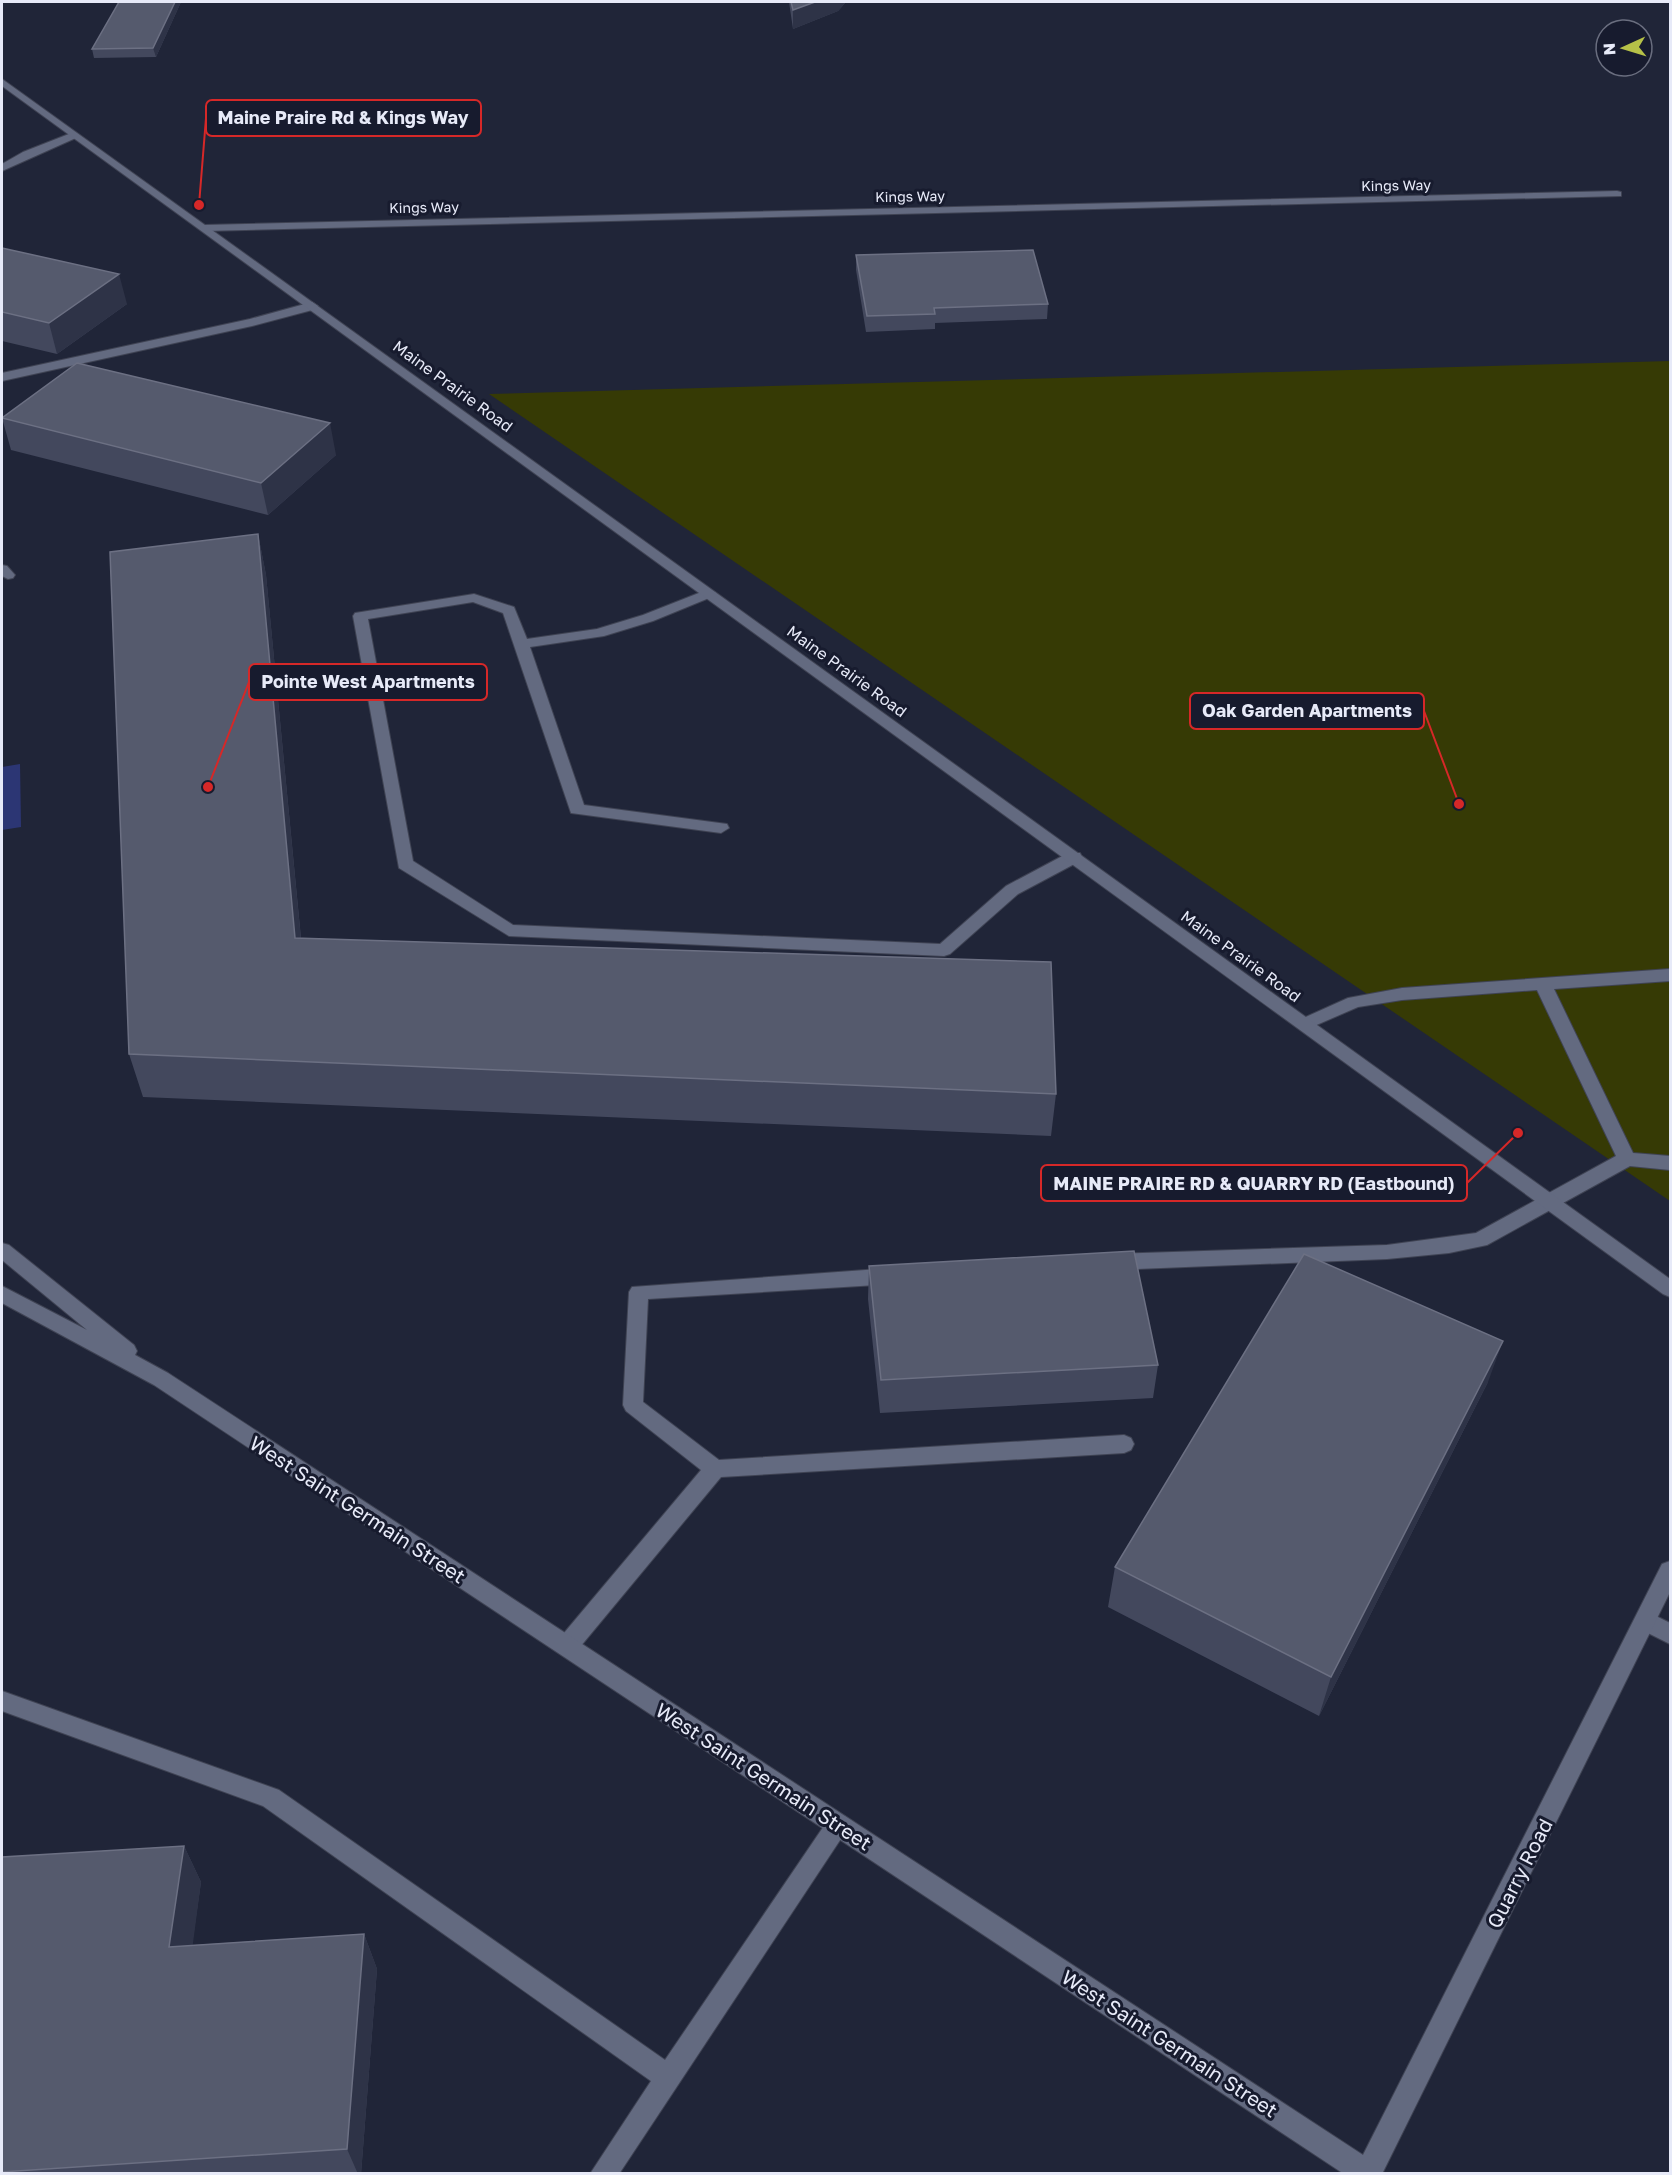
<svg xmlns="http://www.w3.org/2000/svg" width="1672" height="2175" viewBox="0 0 1672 2175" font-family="'Golos Text',sans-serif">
<rect width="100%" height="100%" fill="#202538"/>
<path fill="#363a05" d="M1670,361V1201L489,394Z"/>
<path fill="#2c3674" d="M20,764L21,827L2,830V767Z"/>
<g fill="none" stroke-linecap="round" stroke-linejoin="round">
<g stroke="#3f4353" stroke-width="2">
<path id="lane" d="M74,132L79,135L78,137L2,171V164L23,152Z
M312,302L318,306L316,309L252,326L2,381V373L250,319Z
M2,565L7,566L15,575L13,578L8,579L2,576Z
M709,589L716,593L714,596L653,621L604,636L530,647L584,805L727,824L729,828L721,833L571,813L503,613L473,602L368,619L413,861L513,925L940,944L1006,886L1068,853H1080L1082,857L1080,861L1018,894L950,954L944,956L509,936L399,868L353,616L355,613L474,594L514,607L527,639L597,629L643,615Z
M1670,969V981L1554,989L1633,1153L1670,1156V1170L1630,1166L1487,1245L1449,1253L1387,1259L1112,1270L1105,1267L1102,1262L1105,1257L1112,1254L1387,1245L1476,1233L1616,1156L1537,990L1402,1000L1358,1007L1305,1030L1299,1028L1296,1024L1299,1020L1348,998L1402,988Z
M893,1268L900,1271L903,1276L900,1281L893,1284L648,1299L643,1402L719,1460L1124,1435L1131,1438L1134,1444L1131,1450L1124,1453L721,1477L575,1653L567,1656L559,1653L556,1646L559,1639L701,1470L626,1411L623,1405L629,1292L632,1287Z
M1646,1611L1670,1623V1644L1638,1628L1635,1621L1638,1614Z
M2,1691L279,1790L665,2060L830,1817L838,1814L846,1817L850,1825L619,2174H590L651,2081L263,1806L2,1711Z"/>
</g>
<g stroke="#3f4353" stroke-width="2">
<path id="street" d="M1617,191L1621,192V196L204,231L198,228L204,225Z"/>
</g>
<g stroke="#3f4353" stroke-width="2">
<path id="secondary" d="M2,79L1670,1279V1297L1663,1294L2,86Z
M2,1243L9,1245L134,1345L137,1351L135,1355L168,1373L1363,2155L1662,1564L1670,1561V1592L1382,2174H1344L154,1385L2,1303V1286L87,1330L2,1260Z"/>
</g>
<use href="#lane" fill="#636a80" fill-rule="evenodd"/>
<use href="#street" fill="#636a80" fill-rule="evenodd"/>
<use href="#secondary" fill="#636a80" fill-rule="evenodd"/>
</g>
<path fill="#43485d" d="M119,2H181L156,57L94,58L92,49Z
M789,2H846L838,11L793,29Z
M2,248L127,304L57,354L2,341Z
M856,255L1048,304L1047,319L935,323V329L866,332L856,270Z
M2,418L336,455L268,515L11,450Z
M258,534L266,575L301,938L1056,1094L1051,1136L143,1097L129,1054Z
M869,1266L1158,1365L1153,1398L880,1413L868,1299Z
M1488,1382L1319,1716L1108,1607L1115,1567Z
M184,1846L201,1882L192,1945L364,1934L377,1969L361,2174H2V1857Z"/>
<path fill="#2e3347" d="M175,2H181L156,57L153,48Z
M815,2H846L838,11L793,29V10Z
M119,274L127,304L57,354L49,323Z
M330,423L336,455L268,515L261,483Z
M258,534L266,575L305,981L295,938Z
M1503,1341L1488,1382L1319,1716L1331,1677Z
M184,1846L201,1882L188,1981L169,1947Z
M364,1934L377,1969L361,2174H358L347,2149Z"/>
<path fill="#555a6d" stroke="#6c7083" stroke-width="1.5" d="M119,2H175L153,48L92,49Z
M791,2H815L793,10Z
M2,248L119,274L49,323L2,312Z
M1033,250L1048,304L934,308L935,314L867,316L856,255Z
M77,363L330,423L261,483L2,418Z
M258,534L295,938L1051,962L1056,1094L129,1054L110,552Z
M1134,1251L1158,1365L881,1380L869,1266Z
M1304,1254L1503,1341L1331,1677L1115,1567Z
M184,1846L169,1947L364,1934L347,2149L2,2172V1857Z"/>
<g text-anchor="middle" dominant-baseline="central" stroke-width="6" stroke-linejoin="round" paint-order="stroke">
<g font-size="14" fill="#e7eaf8" stroke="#171b2e">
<text transform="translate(1396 185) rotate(-1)">Kings Way</text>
<text transform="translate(910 196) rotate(-1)">Kings Way</text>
<text transform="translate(424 207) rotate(-1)">Kings Way</text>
</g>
<g font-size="16" fill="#e7eaf8" stroke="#171b2e">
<text transform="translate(453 386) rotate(36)">Maine Prairie Road</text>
<text transform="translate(847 671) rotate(36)">Maine Prairie Road</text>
<text transform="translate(1241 956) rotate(36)">Maine Prairie Road</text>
</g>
<g font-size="20" fill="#e7eaf8" stroke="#171b2e">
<text transform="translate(358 1509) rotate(33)">West Saint Germain Street</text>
<text transform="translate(764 1776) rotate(33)">West Saint Germain Street</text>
<text transform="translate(1519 1873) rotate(-63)">Quarry Road</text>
<text transform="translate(1170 2043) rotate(33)">West Saint Germain Street</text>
</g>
</g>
<path fill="none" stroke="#d62828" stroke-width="2" d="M199 205L206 118M208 787L249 682M1459 804L1424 711M1518 1133L1467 1183"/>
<g fill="#d62828" stroke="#171b2e" stroke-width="2">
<circle cx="199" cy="205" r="6"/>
<circle cx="208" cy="787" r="6"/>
<circle cx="1459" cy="804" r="6"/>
<circle cx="1518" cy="1133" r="6"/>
</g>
<g fill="#171b2e" stroke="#d62828" stroke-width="2">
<rect x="206" y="100" width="275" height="36" rx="6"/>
<rect x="249" y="664" width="238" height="36" rx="6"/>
<rect x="1190" y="693" width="234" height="36" rx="6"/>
<rect x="1041" y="1165" width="426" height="36" rx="6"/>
</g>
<g font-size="18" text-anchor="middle" font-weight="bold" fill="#e7eaf8">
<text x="343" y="124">Maine Praire Rd &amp; Kings Way</text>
<text x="368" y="688">Pointe West Apartments</text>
<text x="1307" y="717">Oak Garden Apartments</text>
<text x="1254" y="1190">MAINE PRAIRE RD &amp; QUARRY RD (Eastbound)</text>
</g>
<rect width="1672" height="2175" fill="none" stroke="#e7eaf8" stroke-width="6"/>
<g transform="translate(1624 48) rotate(266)"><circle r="28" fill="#171b2e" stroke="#6a6e7f" stroke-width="1.5"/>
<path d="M0-4.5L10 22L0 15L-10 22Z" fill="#b6c148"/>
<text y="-9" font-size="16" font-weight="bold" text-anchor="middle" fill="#e7eaf8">N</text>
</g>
</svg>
